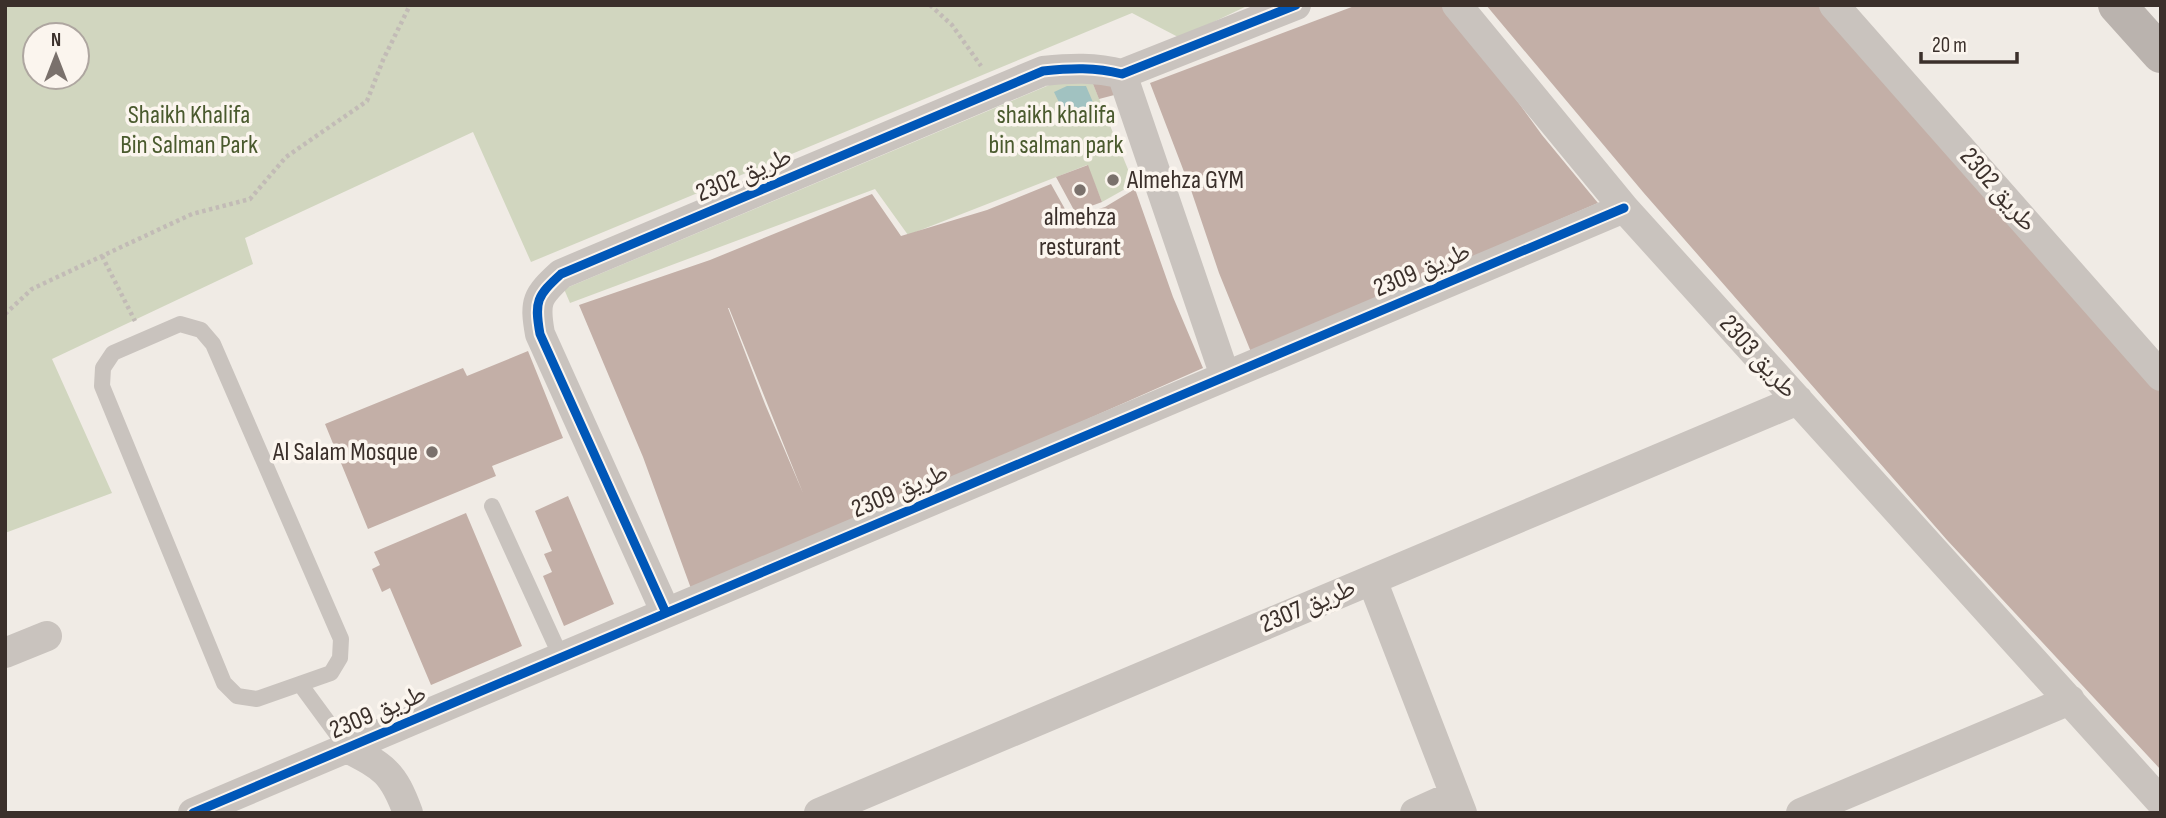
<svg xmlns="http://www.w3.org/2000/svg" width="2166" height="818" viewBox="0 0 2166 818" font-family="'Sofia Sans Condensed','Noto Naskh Arabic',sans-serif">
<rect width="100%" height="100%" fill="#f0ebe5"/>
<path fill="#d1d6bf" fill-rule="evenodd" d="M5,5H1249L1180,38L1132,13L531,262L473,132L245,238L253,264L52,359L112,493L5,533ZM35,35H77V77H35Z
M1066,78L1091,79L1134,184L1102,202L1087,165L908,235L875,189L570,303L564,289Z"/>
<path fill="#a1c2c1" d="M1067,86H1086L1095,107L1065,115L1054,92Z"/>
<path fill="#c3afa7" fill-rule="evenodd" d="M1357,5H1441L1496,72L1542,135L1598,203L1251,352L1219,273L1191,190L1150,83Z
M1486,5H1819L2161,386V770L1947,540L1643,192Z
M1117,77L1122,93L1099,99L1091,79Z
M1088,165L1102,202L1075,212L1056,177Z
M1051,184L1070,218L1105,207L1135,189L1173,297L1203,368L693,594L643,457L579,305L710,260L872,194L901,236L987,210ZM728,308H729L803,493L765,404Z
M528,351L563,438L492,466L496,476L368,529L325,424L463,368L467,376Z
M568,496L614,604L564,626L543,576L552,572L544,554L552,551L535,511Z
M466,513L522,646L431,685L390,588L382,592L372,569L380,565L374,552Z"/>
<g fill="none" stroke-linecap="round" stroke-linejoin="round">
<path stroke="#c2bbb6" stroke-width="4.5" stroke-dasharray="3.5 3.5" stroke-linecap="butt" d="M930,5L952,25L981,66
M102,256L135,321
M5,314L32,289L102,256L192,214L250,199L286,157L367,101L383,60L410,5"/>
<path stroke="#c9c3be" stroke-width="16" d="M180,324L201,330L213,344L341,639L340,658L331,673L257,699L237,696L224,683L102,386L103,368L113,353Z
M492,506L561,657
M300,684L347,748"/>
<path stroke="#c9c3be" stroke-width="30" d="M1457,5L1624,208L2161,802
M1834,5L2161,376
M1122,74L1225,376
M1372,580L1462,813
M666,613L540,334C534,301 537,296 561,274L1043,71C1071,68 1095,67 1122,74L1296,5
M5,653L47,636
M347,748C384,767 393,772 408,813
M193,813L1624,208
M819,813L1798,400
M1415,813L1455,795
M1801,813L2070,700"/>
<path stroke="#bab3ae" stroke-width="38" d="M2117,5L2161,54"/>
<g stroke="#fbf5ee" stroke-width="13">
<path id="cycleway" d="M666,613L540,334C534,301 537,296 561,274L1043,71C1071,68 1095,67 1122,74L1296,5
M193,813L1624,208"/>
</g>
<use href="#cycleway" stroke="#0057b8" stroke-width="9"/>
</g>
<g fill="#7a716c" stroke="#fbf5ee" stroke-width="2.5">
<circle cx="1113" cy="180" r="7"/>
<circle cx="1080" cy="190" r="7"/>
<circle cx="432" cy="452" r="7"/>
</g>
<g text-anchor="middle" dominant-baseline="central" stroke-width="7" stroke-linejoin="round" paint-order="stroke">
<g font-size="26" fill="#4a5a2e" stroke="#fbf5ee">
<text x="189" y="115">Shaikh Khalifa<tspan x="189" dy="30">Bin Salman Park</tspan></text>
<text x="1056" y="115">shaikh khalifa<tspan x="1056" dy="30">bin salman park</tspan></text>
</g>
<g font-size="26" fill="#3b302b" stroke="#fbf5ee">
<text transform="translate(744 175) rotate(-23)">طريق 2302</text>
<text transform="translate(1998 190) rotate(49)">طريق 2302</text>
<text transform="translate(1422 270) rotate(-23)">طريق 2309</text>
<text transform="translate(1758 357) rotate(48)">طريق 2303</text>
<text transform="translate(900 491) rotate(-23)">طريق 2309</text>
<text transform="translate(1308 606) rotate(-23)">طريق 2307</text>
<text transform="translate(378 712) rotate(-23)">طريق 2309</text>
</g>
<g font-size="26" fill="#3b302b" stroke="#fbf5ee" text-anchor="start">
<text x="1127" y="180">Almehza GYM</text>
<text x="1080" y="217" text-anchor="middle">almehza<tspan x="1080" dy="30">resturant</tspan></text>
<text x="418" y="452" text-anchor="end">Al Salam Mosque</text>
</g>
</g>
<rect width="2166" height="818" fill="none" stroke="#3b302b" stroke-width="14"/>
<g transform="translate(56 56)"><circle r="33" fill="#fbf5ee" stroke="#aea6a0" stroke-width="2"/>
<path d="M0-5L12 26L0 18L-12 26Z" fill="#7a716c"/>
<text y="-10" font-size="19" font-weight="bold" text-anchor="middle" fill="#3b302b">N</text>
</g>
<path d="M1921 52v10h96v-10" fill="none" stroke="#3b302b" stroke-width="3.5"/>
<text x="1932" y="52" font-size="21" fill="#3b302b" stroke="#fbf5ee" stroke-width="5" paint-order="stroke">20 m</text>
</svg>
